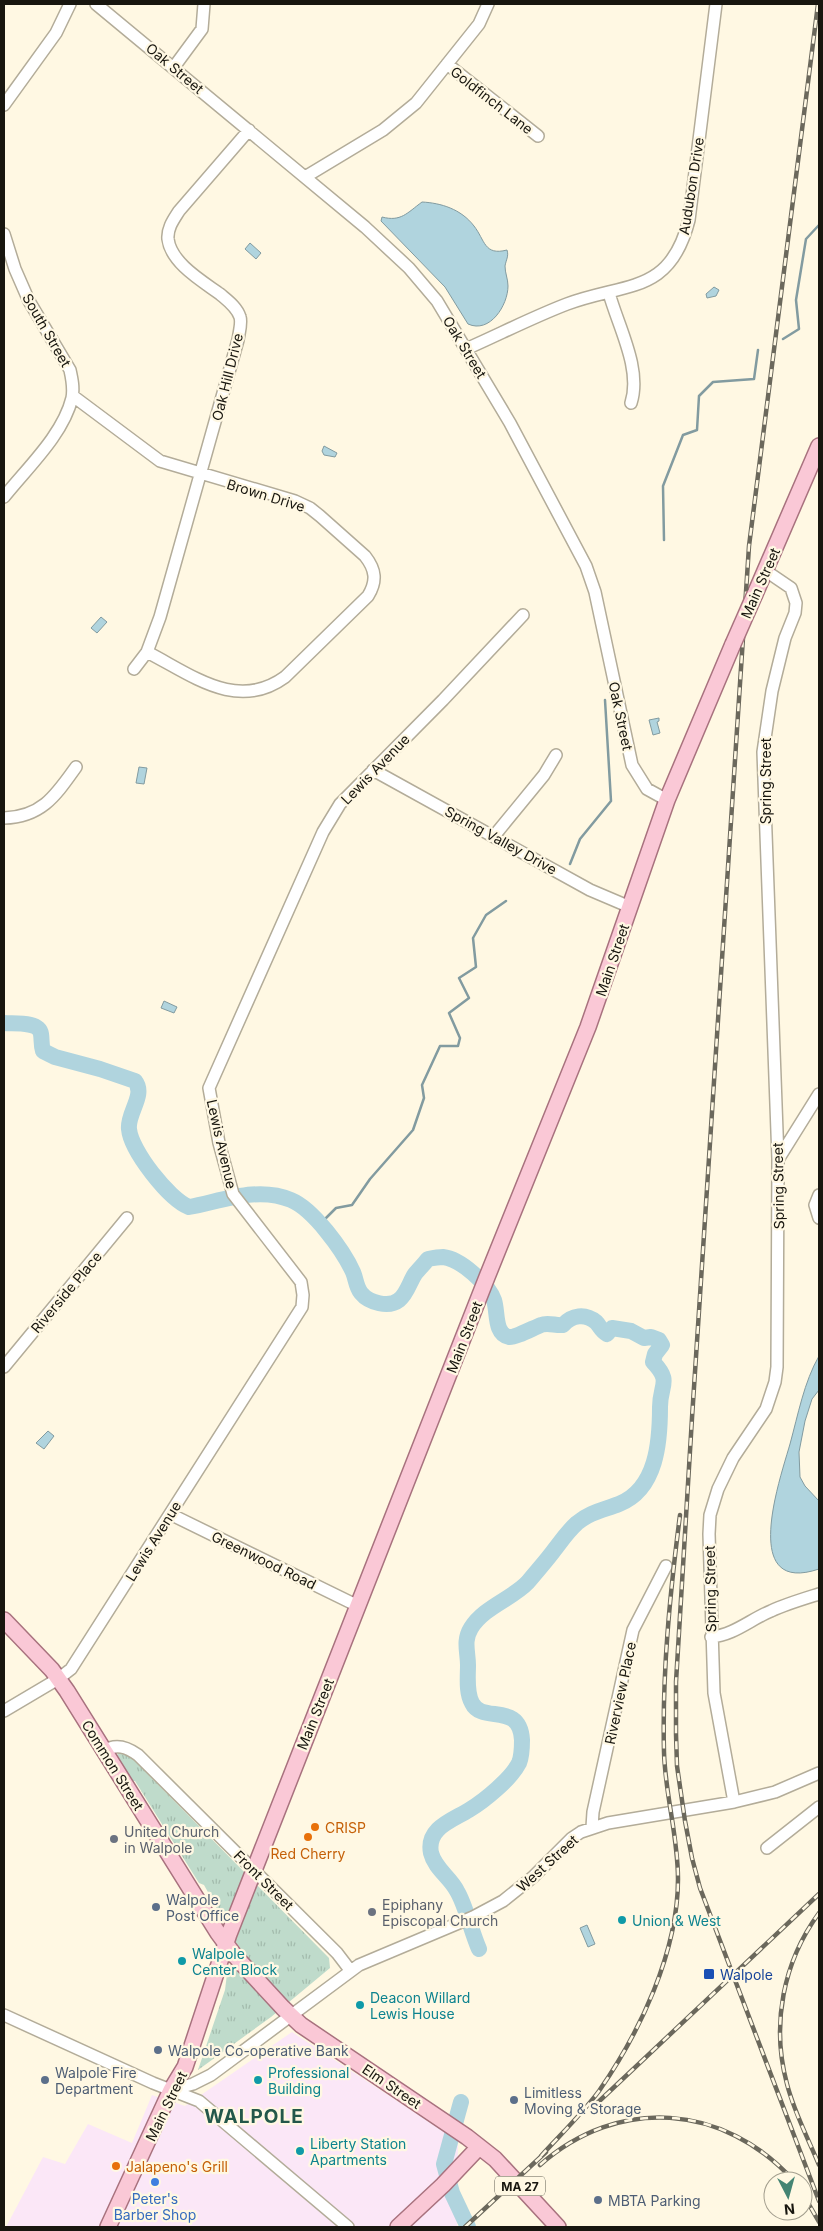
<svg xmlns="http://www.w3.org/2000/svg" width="823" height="2231" viewBox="0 0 823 2231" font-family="Inter,sans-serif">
<defs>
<pattern id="grass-tufts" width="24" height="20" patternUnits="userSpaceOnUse" patternTransform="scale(1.25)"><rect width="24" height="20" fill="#bfdbcb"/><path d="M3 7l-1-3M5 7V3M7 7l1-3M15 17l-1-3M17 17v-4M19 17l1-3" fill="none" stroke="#a3bbad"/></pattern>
</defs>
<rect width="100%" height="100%" fill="#fff8e3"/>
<path fill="#fbe7f7" d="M292,2032L458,2141L457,2227H6L43,2157L65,2164L88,2124L132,2143L152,2095L185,2106Z"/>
<path fill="url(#grass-tufts)" d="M121,1751L127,1753L329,1958L330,1968L271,2017L198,2070L225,1990L227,1974L238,1946L204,1885L199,1883L135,1781H131L116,1756Z"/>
<path fill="#b0d4de" stroke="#829ba0" d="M422,202C441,203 461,209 474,226C485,240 484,256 507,250C509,256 506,260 505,266C505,273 508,279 508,286C508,305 490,334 468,324L445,287L381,221L382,217C401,222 407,213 422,202Z
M250,243L261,253L256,259L245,249Z
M714,287L719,290L716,296L707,298L706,294Z
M324,446L337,453L335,457L324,455L322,451Z
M101,617L107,622L97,633L91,628Z
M659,718V721L657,722L660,733L653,735L649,720Z
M139,767L147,768L144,784L136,783Z
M164,1001L177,1007L174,1013L161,1008Z
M819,1356V1390L812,1399L805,1421L799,1452L800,1477L805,1486L819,1501V1569C739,1596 780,1479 790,1444C798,1415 804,1382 819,1356Z
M48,1431L54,1436L44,1449L36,1443Z
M587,1925L595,1944L588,1947L580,1928Z"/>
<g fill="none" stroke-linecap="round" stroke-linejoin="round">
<path stroke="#829ba0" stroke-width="2.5" d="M783,339L799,329L796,300L806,239L819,225
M664,540L663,486L683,435L697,430L699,396L713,382L754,379L758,350
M570,864L580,839L611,801L605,700
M320,1224L336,1208L352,1205L370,1179L413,1130L424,1098L422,1085L440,1046H458L460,1038L449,1013L469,998L459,978L476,967L473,938L486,915L506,901"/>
<path stroke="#b0d4de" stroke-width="16" d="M4,1023C14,1024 39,1021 41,1034C42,1040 41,1045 43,1051L55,1057L100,1069L135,1081C146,1095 127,1113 129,1129C131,1151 169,1199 189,1207C222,1201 258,1186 291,1200C313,1209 343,1250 353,1272C356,1279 356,1287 361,1293C369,1303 389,1308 399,1300C407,1294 410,1281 415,1274C419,1269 424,1264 428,1259C433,1258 438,1257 443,1257C461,1259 488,1284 494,1300C498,1312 494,1334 509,1337C515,1338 535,1327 541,1325C548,1322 556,1326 563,1325C572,1315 585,1313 596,1322C600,1326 601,1331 607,1334L612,1328L631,1331L644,1338L651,1337L659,1340L662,1345L655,1354L653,1362C672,1382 660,1384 660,1407C660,1441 657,1489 619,1504C604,1510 590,1512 577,1523C568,1531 562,1540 555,1549C547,1560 537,1571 528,1582C512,1599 484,1607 471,1628C463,1641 468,1652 468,1665C468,1677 466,1692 472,1703C482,1724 520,1701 522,1740C522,1748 522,1756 519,1763C511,1779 484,1801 469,1810C453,1820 426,1828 431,1853C435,1869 450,1877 457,1891C466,1906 471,1931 479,1949
M461,2102L444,2164L452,2193L468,2227"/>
<g stroke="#b3ac99" stroke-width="14">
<path id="minor" d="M96,4L365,227L409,268L437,301L510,423L586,566L595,592L632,765L647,789L667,800
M447,64L538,136
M174,67L202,29L204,4
M4,105L56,33L70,4
M305,177L383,130L416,103L479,24L488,4
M4,234L15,269L29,301L70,370C72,379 74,388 72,398C63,435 27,468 4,497
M609,293C618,326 642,369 631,403
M466,349C500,334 533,317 567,304C626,282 670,295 689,220L716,4
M73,396L160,461L295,501L310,508L320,516L365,556C376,570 377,581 368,596L285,677C237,712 192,675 147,652
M134,669L147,652L160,617L238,340C239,333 242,323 240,317C237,307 227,300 220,294C202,281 171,263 168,239C167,228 174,219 179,211L249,130
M373,770L590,890L630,907
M4,818C42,817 56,795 76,767
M494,836L544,775L556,755
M779,1158L819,1094
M819,1195L815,1205L819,1218
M4,1367L127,1218
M170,1514L358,1606
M711,1637C734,1635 751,1619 771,1611C786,1604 803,1599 819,1594
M4,1711L58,1679L71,1669L302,1307L303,1295L301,1282L233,1194L219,1143L209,1088L323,832L340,804L443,700L523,615
M104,1751C116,1743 127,1747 138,1755L337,1953L350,1970
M734,1802L714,1693L709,1534L710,1515L718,1489L733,1458L766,1409L775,1382L777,1367L778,1159L763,752L772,691L785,638L795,613L796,603L791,588L766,571
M592,1827L593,1812L633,1630L666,1566
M767,1848L819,1807
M4,2015L153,2083L199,2101L348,2227
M171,2090L193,2084L211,2075L359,1965L473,1917L503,1901L533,1877L572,1838L581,1832L608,1823L734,1802L775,1792L819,1773"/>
</g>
<g stroke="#a8727e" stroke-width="18">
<path id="major" d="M755,594L819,446
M4,1620L52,1670L67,1691L218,1933L235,1956L283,2008L301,2025L467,2137L495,2159L558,2227
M108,2227L171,2090L185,2067L229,1934L487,1277L588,1027L667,800L733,644
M398,2227L443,2185L479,2147"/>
</g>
<use href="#minor" stroke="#fff" stroke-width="11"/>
<use href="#major" stroke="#fac8d6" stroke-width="15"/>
<g stroke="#6b685c" stroke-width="4.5">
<path id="rail" d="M818,4L749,546L692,1418L676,1682V1734L677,1766L685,1821L692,1858L700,1888L819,2201
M819,1913C783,1962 771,2025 787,2084C794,2112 808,2138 819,2165
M593,2107L819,1894
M541,2156C560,2135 582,2114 599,2091C640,2032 678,1952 678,1879C678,1836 665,1794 664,1752C662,1673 670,1593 680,1515
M540,2165C618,2096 724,2103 794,2181
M803,2194L819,2222
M465,2227L546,2152"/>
</g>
<use href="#rail" stroke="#fff8e3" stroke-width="2.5" stroke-dasharray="8" stroke-linecap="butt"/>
<g stroke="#a8727e" stroke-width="18" stroke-linecap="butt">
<path id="major-bridge" d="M733,644L755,594"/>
</g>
<use href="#major-bridge" stroke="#fac8d6" stroke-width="15"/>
</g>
<g fill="#e8710a" stroke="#fff8e3" stroke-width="2">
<circle cx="315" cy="1827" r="5"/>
<circle cx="308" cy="1837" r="5"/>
<circle cx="116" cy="2166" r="5"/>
</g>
<g fill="#6b7280" stroke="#fff8e3" stroke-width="2">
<circle cx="114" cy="1839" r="5"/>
<circle cx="372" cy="1912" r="5"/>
</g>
<g fill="#5c6f8a" stroke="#fff8e3" stroke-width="2">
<circle cx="156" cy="1907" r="5"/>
<circle cx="158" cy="2050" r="5"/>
<circle cx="45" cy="2080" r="5"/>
<circle cx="514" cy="2100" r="5"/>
<circle cx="598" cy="2200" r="5"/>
</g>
<g fill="#0f9aa8" stroke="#fff8e3" stroke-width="2">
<circle cx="622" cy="1920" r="5"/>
<circle cx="182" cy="1961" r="5"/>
<circle cx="360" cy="2005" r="5"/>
<circle cx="258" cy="2080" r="5"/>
<circle cx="300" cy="2151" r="5"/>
</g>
<rect fill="#1a4fb4" stroke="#fff8e3" stroke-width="2" x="703" y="1968" width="12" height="12" rx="2.5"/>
<circle fill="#3f7fe0" stroke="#fff8e3" stroke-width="2" cx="155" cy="2182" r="5"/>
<g text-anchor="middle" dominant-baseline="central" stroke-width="4.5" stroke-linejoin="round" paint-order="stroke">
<rect fill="#fff8e3" stroke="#5d5a4f" stroke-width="1" x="495" y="2176.5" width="50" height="19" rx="4"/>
<g font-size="12" font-weight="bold" fill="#18160f">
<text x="520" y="2186">MA 27</text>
</g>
<g font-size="14" fill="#18160f" stroke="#fff8e3">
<text transform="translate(175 68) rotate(40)">Oak Street</text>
<text transform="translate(492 100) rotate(38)">Goldfinch Lane</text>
<text transform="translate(691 186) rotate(-81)">Audubon Drive</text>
<text transform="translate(47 330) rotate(60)">South Street</text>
<text transform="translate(465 347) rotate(59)">Oak Street</text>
<text transform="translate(227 377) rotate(-76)">Oak Hill Drive</text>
<text transform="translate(266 495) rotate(17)">Brown Drive</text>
<text transform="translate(760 583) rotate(-66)">Main Street</text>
<text transform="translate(621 716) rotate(78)">Oak Street</text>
<text transform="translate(375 769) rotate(-46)">Lewis Avenue</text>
<text transform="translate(765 781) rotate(-90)">Spring Street</text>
<text transform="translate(501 840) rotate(29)">Spring Valley Drive</text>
<text transform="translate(612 960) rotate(-71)">Main Street</text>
<text transform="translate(222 1144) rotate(77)">Lewis Avenue</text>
<text transform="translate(778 1186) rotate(-91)">Spring Street</text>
<text transform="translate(66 1292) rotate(-50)">Riverside Place</text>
<text transform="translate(464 1337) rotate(-69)">Main Street</text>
<text transform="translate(153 1541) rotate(-58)">Lewis Avenue</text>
<text transform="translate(264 1560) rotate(26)">Greenwood Road</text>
<text transform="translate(710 1589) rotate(-91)">Spring Street</text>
<text transform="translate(620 1693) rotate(-78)">Riverview Place</text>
<text transform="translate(315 1714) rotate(-68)">Main Street</text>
<text transform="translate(113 1765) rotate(58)">Common Street</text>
<text transform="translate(547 1863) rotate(-42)">West Street</text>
<text transform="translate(264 1880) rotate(45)">Front Street</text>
<text transform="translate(392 2086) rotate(34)">Elm Street</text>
<text transform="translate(166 2106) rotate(-64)">Main Street</text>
</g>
<g font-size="14" fill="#c56008" stroke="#fff8e3" text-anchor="start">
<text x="325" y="1827">CRISP</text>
<text x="308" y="1853" text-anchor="middle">Red Cherry</text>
<text x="126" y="2166">Jalapeno's Grill</text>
</g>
<g font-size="14" fill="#5b616d" stroke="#fff8e3" text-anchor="start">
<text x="124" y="1831">United Church<tspan x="124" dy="16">in Walpole</tspan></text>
<text x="382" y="1904">Epiphany<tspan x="382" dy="16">Episcopal Church</tspan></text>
</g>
<g font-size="14" fill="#4e5e75" stroke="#fff8e3" text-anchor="start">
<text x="166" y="1899">Walpole<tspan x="166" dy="16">Post Office</tspan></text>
<text x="168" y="2050">Walpole Co-operative Bank</text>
<text x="55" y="2072">Walpole Fire<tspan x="55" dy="16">Department</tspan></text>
<text x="524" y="2092">Limitless<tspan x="524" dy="16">Moving &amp; Storage</tspan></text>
<text x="608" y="2200">MBTA Parking</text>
</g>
<g font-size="14" fill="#0d838f" stroke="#fff8e3" text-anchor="start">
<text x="632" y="1920">Union &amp; West</text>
<text x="192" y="1953">Walpole<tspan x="192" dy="16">Center Block</tspan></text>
<text x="370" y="1997">Deacon Willard<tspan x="370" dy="16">Lewis House</tspan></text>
<text x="268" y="2072">Professional<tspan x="268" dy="16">Building</tspan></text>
<text x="310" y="2143">Liberty Station<tspan x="310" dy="16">Apartments</tspan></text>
</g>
<g font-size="14" fill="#164399" stroke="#fff8e3" text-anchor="start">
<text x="720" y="1974">Walpole</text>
</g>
<g font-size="14" fill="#366cbe" stroke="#fff8e3">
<text x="155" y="2198">Peter's<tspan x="155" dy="16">Barber Shop</tspan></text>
</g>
<g font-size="19" font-weight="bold" letter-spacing="1" fill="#23574a" stroke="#fff8e3">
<text x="254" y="2116">WALPOLE</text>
</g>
</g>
<rect width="823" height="2231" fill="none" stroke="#18160f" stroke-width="10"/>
<g transform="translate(788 2196) rotate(174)"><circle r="24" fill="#fff8e3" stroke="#a39e8e"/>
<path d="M0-4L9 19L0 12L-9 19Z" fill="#448473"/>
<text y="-8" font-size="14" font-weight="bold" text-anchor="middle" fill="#18160f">N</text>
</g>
</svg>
